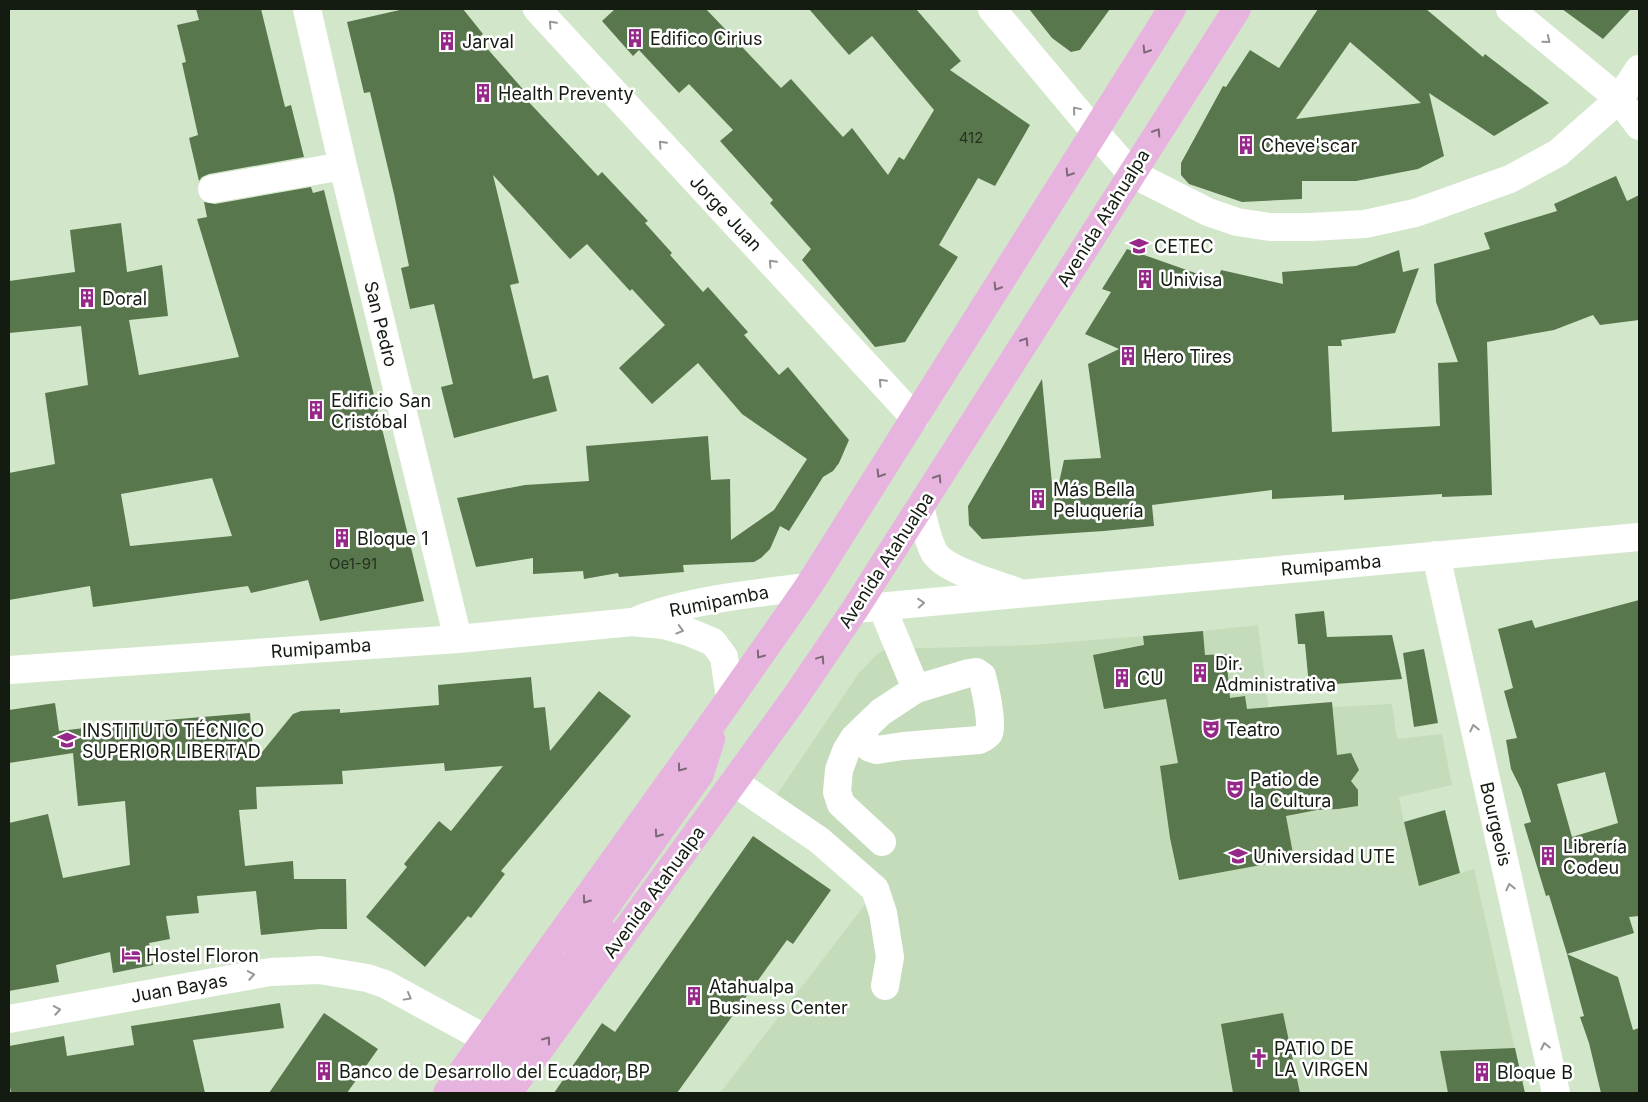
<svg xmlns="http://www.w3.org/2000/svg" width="1648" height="1102" viewBox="0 0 1648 1102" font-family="Inter,sans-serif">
<rect width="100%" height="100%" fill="#d2e7ca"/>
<path fill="#c4dcba" d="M1258,625L1272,735L1334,728L1333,707L1392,704L1397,739L1442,734L1452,785L1399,797L1404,822L1419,886L1474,869L1525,1093H720L870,898L776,796L859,673L875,656L884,650L892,649L1033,645L1143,636L1146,661L1205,655L1203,631Z"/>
<path fill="#59774c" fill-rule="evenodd" d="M196,9H261L285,107L291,105L304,157L209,174L202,177L199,181L189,138L198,135L182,63L186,62L177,25L199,20Z
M404,9H463L483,34L478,38L528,95L525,98L598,176L602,172L648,221L645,223L672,253L670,255L703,292L708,287L748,332L744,335L779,375L788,367L849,440L839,463L833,471L823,477L789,531L780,526L770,549L761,558L754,562L683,565L684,572L619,577L618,573L584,579L583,571L533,574V558L476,567L457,498L525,485L589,481L586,446L708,436L711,480L730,479L731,540L774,510L807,459L742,414L698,363L652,404L619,368L665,325L632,289L630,291L587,244L570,259L493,175L519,283L510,285L533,379L548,375L557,411L454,438L441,387L453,384L434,304L410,309L401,268L409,266L394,194L370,92L364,93L347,22Z
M615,9H706L781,88L791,79L843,137L852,128L888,175L899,157L904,160L934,110L872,36L849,55L809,9H916L961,61L950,70L1030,125L995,186L978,178L939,245L958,257L905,342L875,347L802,260L811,249L770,203L773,200L720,141L733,130L689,84L679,93L639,50L633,56L602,21Z
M1029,9H1110L1080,50L1071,52L1052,38Z
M1318,9H1426L1483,57L1485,54L1549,103L1494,136L1429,93L1444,156L1418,169L1356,181H1302V199L1242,202L1189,184L1181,175V163L1223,86L1226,87L1250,50L1279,68ZM1350,42L1421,103L1296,119Z
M1562,9H1631L1603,39Z
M1616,176L1627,201L1639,195V320L1600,325L1593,315L1554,330L1487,342L1492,495L1442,497V494L1344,500V495L1272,499V490L1152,505L1154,526L1104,531L982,539L969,525L968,506L1042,379L1054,505L1064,460L1101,458L1088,364L1119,349L1085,334L1111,292L1102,289L1127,249L1218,281L1221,270L1283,284L1282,272L1356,266L1399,250L1403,272L1419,268L1395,333L1341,340L1342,346H1328L1332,432L1440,426L1438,363L1458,362L1436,302L1434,264L1490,249L1484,233L1557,211L1554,204Z
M311,187L313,193L324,190L424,601L320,621L308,580L251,593L248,586L93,607L90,586L9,600V473L55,464L45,393L88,385L81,326L9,333V281L75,272L70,230L121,223L127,272L162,265L168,316L129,320L139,375L239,357L197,219L207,217L204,202L215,204ZM212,478L232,536L130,546L121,494Z
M1639,600V916L1629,917L1634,933L1567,954L1549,895L1546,896L1524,824L1531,822L1521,789L1511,769L1506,740L1517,738L1504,691L1513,688L1498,629L1532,620L1535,628ZM1605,772L1618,823L1572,837L1557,784Z
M1324,611L1327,637L1392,635L1402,679L1309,686L1305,644H1298L1295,614Z
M1203,631L1205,655L1226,654L1230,698L1245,696L1247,709L1332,702L1337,755L1351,753L1359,770L1351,781L1358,790V806L1338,809L1317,810L1286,816L1294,859L1179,880L1170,838L1160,766L1178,763L1166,699L1104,709L1093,655L1144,645L1143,636Z
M1424,649L1438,723L1414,727L1403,653Z
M531,677L534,708L545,707L550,751L599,691L631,716L501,871L505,874L471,918L468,916L425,967L366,917L407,867L404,864L439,821L451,831L503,766L445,771L444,763L342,771L343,784L256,787L257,809L239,810L245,866L293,861L294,879H346L347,929H320L261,935L256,891L197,896L199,913L166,916L170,939L149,943L153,965L113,973L110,952L56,965L59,982L9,991V823L48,814L63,878L130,865L125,801L78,806L73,753L9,763V710L55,703L59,731L119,724L250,713L254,762L293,714L301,711L340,709V713L439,705L438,685Z
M1445,810L1460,873L1419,886L1404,822Z
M753,836L831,890L793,944L787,940L677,1093H554L602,1023L615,1032Z
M1567,954L1618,977L1633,1030L1639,1028V1093H1601L1589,1043L1580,1017L1584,1016Z
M280,1003L284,1028L193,1040L205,1093H11L9,1081V1046L64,1036L67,1056L134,1045L131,1026Z
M324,1013L378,1049L347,1093H269Z
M1283,1013L1300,1093H1233L1221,1024Z
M1515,1048L1525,1093H1448L1440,1051Z"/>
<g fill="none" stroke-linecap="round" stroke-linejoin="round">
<path stroke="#fff" stroke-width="28" d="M307,9L343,166L458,639
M537,9L915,418
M992,9L1095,132L1131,173L1208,212L1237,222L1270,227H1311L1365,224L1415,213L1510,179L1558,153L1619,99L1639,69
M1510,9L1619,99L1639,126
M212,189L343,166
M920,507C924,521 927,539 934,552C944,570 995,584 1015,591
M1436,555L1556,1093
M882,607L916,689L881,712L854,738L846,751L839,770L837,792L841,804L882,842
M855,609L1639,537
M640,619C690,600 755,593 808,587
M9,670L458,639L632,622L663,625L689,632L713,642L724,657L730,698
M860,732L870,748L877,750L903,746L979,740C983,738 986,737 989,733C993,724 985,688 982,676L976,672L969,673L916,689
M734,782L819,840L875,889L883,913L890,957L885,986
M9,1019L270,972L319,970L367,978L385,984L486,1039"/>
<path stroke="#e7b4df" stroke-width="28" d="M578,946L700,774L711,739
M447,1093L719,714L808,587L1172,9
M478,1093L573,965L590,955L606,934
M508,1093L794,699L855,609L1237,9"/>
</g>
<defs><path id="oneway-chevron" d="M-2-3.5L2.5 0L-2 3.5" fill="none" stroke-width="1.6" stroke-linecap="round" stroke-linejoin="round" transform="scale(1.25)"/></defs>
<g stroke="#959894">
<use href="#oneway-chevron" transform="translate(552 24) rotate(-133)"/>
<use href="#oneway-chevron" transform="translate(1547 40) rotate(39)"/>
<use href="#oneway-chevron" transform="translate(1076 110) rotate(-130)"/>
<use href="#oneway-chevron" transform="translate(662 144) rotate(-133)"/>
<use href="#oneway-chevron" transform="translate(772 263) rotate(-133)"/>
<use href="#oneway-chevron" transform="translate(882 382) rotate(-133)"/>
<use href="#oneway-chevron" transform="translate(921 603) rotate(-5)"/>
<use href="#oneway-chevron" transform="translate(680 630) rotate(16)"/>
<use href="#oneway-chevron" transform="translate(1474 728) rotate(-103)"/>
<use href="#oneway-chevron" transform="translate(1510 887) rotate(-103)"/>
<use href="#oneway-chevron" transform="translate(251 975) rotate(-10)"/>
<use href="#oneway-chevron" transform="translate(408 997) rotate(29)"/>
<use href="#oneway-chevron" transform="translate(57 1010) rotate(-10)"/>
<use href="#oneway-chevron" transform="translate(1545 1046) rotate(-103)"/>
</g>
<g stroke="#7e6878">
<use href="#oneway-chevron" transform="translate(1146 50) rotate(122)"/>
<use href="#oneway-chevron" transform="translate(1157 132) rotate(-57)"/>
<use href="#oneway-chevron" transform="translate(1069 173) rotate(122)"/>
<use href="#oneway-chevron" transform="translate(997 287) rotate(122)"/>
<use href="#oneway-chevron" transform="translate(1025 341) rotate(-58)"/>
<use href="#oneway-chevron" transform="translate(880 474) rotate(122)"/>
<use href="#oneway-chevron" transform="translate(938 478) rotate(-58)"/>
<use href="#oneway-chevron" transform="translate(760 655) rotate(125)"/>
<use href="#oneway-chevron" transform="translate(821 659) rotate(-56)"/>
<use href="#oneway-chevron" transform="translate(681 768) rotate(126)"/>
<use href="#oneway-chevron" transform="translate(658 834) rotate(125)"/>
<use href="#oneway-chevron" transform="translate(586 900) rotate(126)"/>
<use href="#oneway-chevron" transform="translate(547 1040) rotate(-54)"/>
</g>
<defs>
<g id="building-bare" transform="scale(1.5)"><path d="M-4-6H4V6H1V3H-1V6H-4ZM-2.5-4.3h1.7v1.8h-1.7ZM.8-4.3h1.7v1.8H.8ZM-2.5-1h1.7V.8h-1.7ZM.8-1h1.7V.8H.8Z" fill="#952889" stroke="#fff" stroke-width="2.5" paint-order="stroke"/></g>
<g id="university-bare" transform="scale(1.5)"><path d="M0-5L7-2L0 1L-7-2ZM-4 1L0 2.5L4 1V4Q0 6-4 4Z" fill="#952889" stroke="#fff" stroke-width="2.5" paint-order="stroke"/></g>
<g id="theatre-bare" transform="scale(1.5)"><path d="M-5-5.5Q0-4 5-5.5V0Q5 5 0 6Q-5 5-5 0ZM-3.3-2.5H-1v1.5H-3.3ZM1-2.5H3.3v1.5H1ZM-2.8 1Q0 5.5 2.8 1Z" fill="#952889" stroke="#fff" stroke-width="2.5" paint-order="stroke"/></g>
<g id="hotel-bare" transform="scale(1.5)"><path d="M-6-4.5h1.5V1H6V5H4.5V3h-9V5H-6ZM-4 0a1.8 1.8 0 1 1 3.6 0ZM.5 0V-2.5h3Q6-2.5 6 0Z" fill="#952889" stroke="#fff" stroke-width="2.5" paint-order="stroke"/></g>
<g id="church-bare" transform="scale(1.5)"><path d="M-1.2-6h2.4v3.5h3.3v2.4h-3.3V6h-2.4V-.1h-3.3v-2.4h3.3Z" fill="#952889" stroke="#fff" stroke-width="2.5" paint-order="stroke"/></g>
</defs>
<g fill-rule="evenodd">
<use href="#building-bare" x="635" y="38"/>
<use href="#building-bare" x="447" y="41"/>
<use href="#building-bare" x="483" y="93"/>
<use href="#building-bare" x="1246" y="145"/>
<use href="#university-bare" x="1139" y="246"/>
<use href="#building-bare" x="1145" y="279"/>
<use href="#building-bare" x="87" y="298"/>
<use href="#building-bare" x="1128" y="356"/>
<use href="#building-bare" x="316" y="410"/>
<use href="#building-bare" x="1038" y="499"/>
<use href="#building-bare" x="342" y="538"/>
<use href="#building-bare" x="1200" y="673"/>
<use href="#building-bare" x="1122" y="678"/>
<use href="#theatre-bare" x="1211" y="729"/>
<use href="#university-bare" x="67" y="740"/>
<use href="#theatre-bare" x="1235" y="789"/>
<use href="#university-bare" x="1238" y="856"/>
<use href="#building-bare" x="1548" y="856"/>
<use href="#hotel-bare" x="131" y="955"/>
<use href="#building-bare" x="694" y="996"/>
<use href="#church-bare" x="1259" y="1058"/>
<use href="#building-bare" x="324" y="1071"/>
<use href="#building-bare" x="1482" y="1072"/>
</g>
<g text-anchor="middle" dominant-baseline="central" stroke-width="5" stroke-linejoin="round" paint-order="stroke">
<g font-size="15" fill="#253220">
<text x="971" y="137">412</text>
<text x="353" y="563">Oe1-91</text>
</g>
<g font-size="18" fill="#141b11" stroke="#fff" text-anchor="start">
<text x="650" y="38">Edifico Cirius</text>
<text x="462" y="41">Jarval</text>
<text x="498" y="93">Health Preventy</text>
<text x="1261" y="145">Cheve'scar</text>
<text x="1154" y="246">CETEC</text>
<text x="1160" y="279">Univisa</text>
<text x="102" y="298">Doral</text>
<text x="1143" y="356">Hero Tires</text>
<text x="331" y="400">Edificio San<tspan x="331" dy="21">Cristóbal</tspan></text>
<text x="1053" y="489">Más Bella<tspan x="1053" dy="21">Peluquería</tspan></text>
<text x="357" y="538">Bloque 1</text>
<text x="1215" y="663">Dir.<tspan x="1215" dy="21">Administrativa</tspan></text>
<text x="1137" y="678">CU</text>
<text x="1226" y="729">Teatro</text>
<text x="82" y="730">INSTITUTO TÉCNICO<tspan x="82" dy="21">SUPERIOR LIBERTAD</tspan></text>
<text x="1250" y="779">Patio de<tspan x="1250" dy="21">la Cultura</tspan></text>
<text x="1563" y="846">Librería<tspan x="1563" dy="21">Codeu</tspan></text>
<text x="1253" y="856">Universidad UTE</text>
<text x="146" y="955">Hostel Floron</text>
<text x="709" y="986">Atahualpa<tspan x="709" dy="21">Business Center</tspan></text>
<text x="1274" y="1048">PATIO DE<tspan x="1274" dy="21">LA VIRGEN</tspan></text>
<text x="339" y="1071">Banco de Desarrollo del Ecuador, BP</text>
<text x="1497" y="1072">Bloque B</text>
</g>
<g font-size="18" fill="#141b11" stroke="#fff">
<text transform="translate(726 213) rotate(47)">Jorge Juan</text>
<text transform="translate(1103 218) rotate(-58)">Avenida Atahualpa</text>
<text transform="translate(381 324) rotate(76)">San Pedro</text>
<text transform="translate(886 560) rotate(-57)">Avenida Atahualpa</text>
<text transform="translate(1331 565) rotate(-5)">Rumipamba</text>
<text transform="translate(719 601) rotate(-11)">Rumipamba</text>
<text transform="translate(321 648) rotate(-4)">Rumipamba</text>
<text transform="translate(1496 824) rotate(77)">Bourgeois</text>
<text transform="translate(654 892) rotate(-54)">Avenida Atahualpa</text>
<text transform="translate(179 988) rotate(-10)">Juan Bayas</text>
</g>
</g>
<rect width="1648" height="1102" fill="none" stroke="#141b11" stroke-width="20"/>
</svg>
